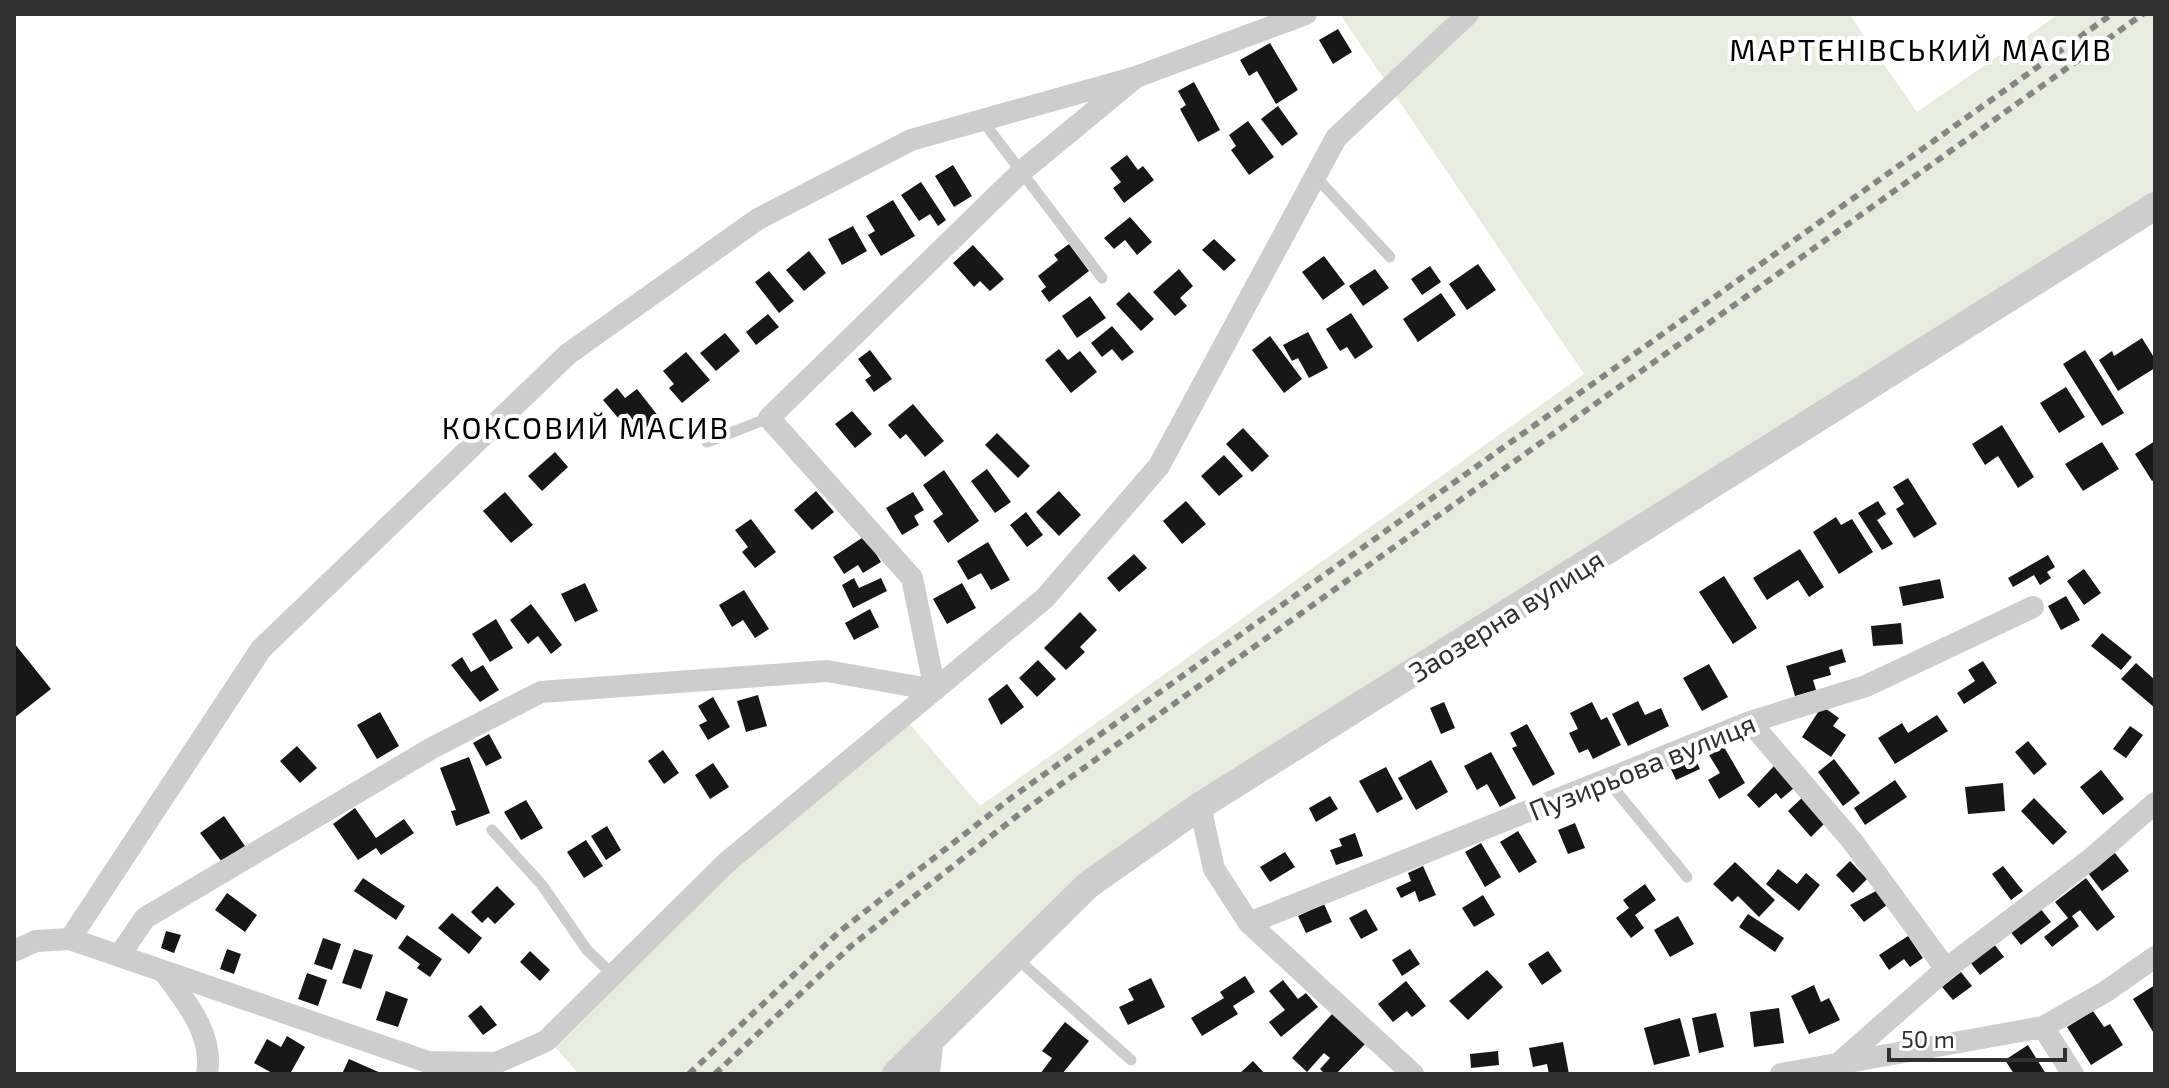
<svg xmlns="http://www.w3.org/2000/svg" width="2169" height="1088" viewBox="0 0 2169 1088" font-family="'Exo 2',sans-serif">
<rect width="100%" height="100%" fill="#fff"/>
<path fill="#e7ecdf" d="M1340,14H1849L1917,112L2059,14H2155V206L1088,885L896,1074H579L552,1044L727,870L907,721L980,806L1584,374Z"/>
<path fill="#171717" d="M1338,29L1352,52L1333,64L1319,40Z
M1270,43L1298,90L1276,104L1257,71L1249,76L1240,60Z
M1194,82L1220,130L1198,142L1180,109L1186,105L1178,91Z
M1278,106L1298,134L1282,146L1261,119Z
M1248,121L1274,157L1249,175L1231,150L1236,146L1229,135Z
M1127,155L1138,170L1143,166L1154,180L1124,203L1113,188L1121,182L1110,168Z
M953,165L972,196L954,207L935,176Z
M921,182L946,220L938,226L930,214L919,221L901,195Z
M893,200L915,236L881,256L868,235L875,231L866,216Z
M1130,217L1152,242L1137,255L1125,240L1114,249L1104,238Z
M853,226L867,251L842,265L828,239Z
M1214,239L1236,260L1224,271L1202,250Z
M1069,244L1089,271L1049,302L1041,291L1046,287L1038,276L1058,260L1054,255Z
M973,245L1004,279L990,291L980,281L974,287L953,263Z
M809,251L826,273L804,291L786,270Z
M1324,256L1345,284L1323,300L1302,272Z
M1478,264L1496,290L1467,310L1449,284Z
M1430,266L1441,282L1422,295L1411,279Z
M1179,269L1193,286L1180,298L1187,306L1175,316L1153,292Z
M1375,269L1389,288L1363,306L1349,286Z
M769,271L794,301L779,313L755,282Z
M1129,292L1154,319L1141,331L1116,304Z
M1441,293L1456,315L1418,342L1403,319Z
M1090,296L1106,318L1077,338L1062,316Z
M1351,313L1373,347L1355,359L1347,347L1340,351L1326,329Z
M768,314L779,327L756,345L746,332Z
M1112,326L1134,352L1122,361L1112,349L1102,357L1091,343Z
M1308,332L1328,368L1309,378L1298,358L1292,361L1283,345Z
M725,333L740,351L716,371L700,353Z
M1270,336L1302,379L1284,393L1252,350Z
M2142,338L2155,359V368L2118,391L2099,360L2112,351L2114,356Z
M1059,349L1068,360L1080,351L1097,372L1071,393L1045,360Z
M870,350L892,379L874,392L865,380L871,376L858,359Z
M2085,350L2124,413L2102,426L2063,364Z
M686,352L710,380L682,403L669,388L674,384L663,371Z
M2066,387L2085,417L2059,433L2040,403Z
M617,388L625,398L637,389L659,417L642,431L627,413L619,419L603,400Z
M913,404L944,441L925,457L906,434L900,439L888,425Z
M852,411L872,434L855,448L835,424Z
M2002,425L2034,477L2018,488L1998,456L1985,465L1972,444Z
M1243,428L1269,456L1252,472L1226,444Z
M997,433L1030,466L1018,478L985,445Z
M2155,441V479L2152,481L2135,454Z
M2102,442L2119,469L2083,491L2065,464Z
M555,452L568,467L542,491L528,476Z
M1224,455L1243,476L1219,496L1201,476Z
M987,469L1011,502L995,513L971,481Z
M944,470L979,521L948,543L933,521L943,514L923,485Z
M1908,478L1937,524L1914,538L1896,509L1904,504L1893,487Z
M816,491L834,512L812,530L794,510Z
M1059,491L1081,515L1059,536L1036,512Z
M505,492L533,525L511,543L483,511Z
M913,492L924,510L914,516L919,525L902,535L886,508Z
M1186,501L1206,524L1182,544L1163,521Z
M1878,501L1886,514L1877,520L1893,544L1882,550L1858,513Z
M1026,512L1043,535L1027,547L1010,525Z
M1836,517L1841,525L1852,519L1873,552L1839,574L1813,532Z
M751,519L776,552L755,568L742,552L748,547L735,530Z
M865,536L881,562L863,573L858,565L844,574L833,557Z
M988,542L1010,580L991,590L981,573L968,580L957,561Z
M1800,549L1824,587L1809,597L1798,580L1767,600L1753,578Z
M1134,554L1147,568L1119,592L1107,578Z
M2048,555L2055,567L2047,572L2051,578L2040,585L2034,575L2013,587L2008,578Z
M2084,569L2101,593L2084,605L2067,581Z
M1724,576L1757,628L1733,644L1699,592Z
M854,578L859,588L881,578L887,591L853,608L842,585Z
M1940,579L1944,598L1903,606L1899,587Z
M585,583L598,611L575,622L561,594Z
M962,583L976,608L947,624L933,599Z
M744,590L769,629L755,638L743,620L732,627L719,605Z
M2066,596L2080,620L2061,630L2048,606Z
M531,604L562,645L551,654L538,636L528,644L510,620Z
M870,609L879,627L854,640L845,623Z
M1080,612L1097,630L1080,647L1085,652L1066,670L1044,648Z
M496,619L513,648L490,662L472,634Z
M1901,623L1903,644L1873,646L1871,626Z
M2102,633L2132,657L2121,670L2091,646Z
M14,643L51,689L14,718Z
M1842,649L1846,662L1829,667L1831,675L1813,680L1816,690L1795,696L1786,666Z
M462,657L471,672L483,665L499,690L480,702L451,665Z
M1038,660L1056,679L1037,697L1019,678Z
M1983,661L1997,683L1964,704L1957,693L1975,681L1968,670Z
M2136,663L2155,680V708L2121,679Z
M1709,664L1728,697L1702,711L1683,678Z
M1007,684L1024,707L1001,725L988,699Z
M758,695L767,726L746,732L737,701Z
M713,697L730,727L708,740L699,725L707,721L698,706Z
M1638,701L1645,715L1661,708L1669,726L1628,746L1612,714Z
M1444,702L1455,728L1441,734L1430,708Z
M1592,702L1601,720L1607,717L1621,745L1593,759L1588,749L1579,753L1569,733L1578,729L1570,713Z
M1822,706L1839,718L1833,726L1846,735L1831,757L1802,737Z
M380,712L399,746L377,759L357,725Z
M1937,715L1948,731L1895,764L1878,738L1902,723L1908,733Z
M1527,724L1555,774L1533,786L1512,748L1517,746L1510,733Z
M2130,726L2143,735L2126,758L2113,749Z
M489,734L502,758L486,766L473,743Z
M2028,741L2047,764L2034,775L2015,752Z
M297,746L317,768L300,783L280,761Z
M1724,747L1745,783L1719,799L1708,780L1720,773L1709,755Z
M663,750L679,773L664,784L648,761Z
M1491,752L1516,798L1500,807L1487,784L1477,790L1464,766Z
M1694,756L1700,769L1676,780L1670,767Z
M469,757L490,813L456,826L451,811L456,810L440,768Z
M1834,759L1860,793L1843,806L1818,772Z
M1431,760L1448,792L1416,810L1398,778Z
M713,763L729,787L710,799L695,775Z
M1774,766L1794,788L1781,799L1776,793L1759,808L1747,795Z
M1386,767L1403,799L1377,813L1359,781Z
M2101,770L2124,799L2103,815L2080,787Z
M1895,780L1907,797L1865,825L1854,808Z
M2003,783L2005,811L1968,814L1965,787Z
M1805,795L1828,820L1811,837L1788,811Z
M1330,796L1338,809L1316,822L1309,808Z
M2034,798L2067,832L2053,845L2021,811Z
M526,800L543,828L521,840L504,812Z
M355,808L376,838L404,819L414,833L381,855L376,848L358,860L333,824Z
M224,816L245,846L222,862L200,833Z
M1575,823L1585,848L1568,854L1558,830Z
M607,826L621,850L606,860L591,836Z
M1518,831L1537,862L1519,873L1500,842Z
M1355,833L1363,856L1336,865L1330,850L1342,846L1339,839Z
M586,840L603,866L584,878L567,852Z
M1481,843L1501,877L1485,887L1465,852Z
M1285,852L1295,867L1270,882L1260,867Z
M2115,853L2129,871L2102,891L2088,873Z
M1850,861L1867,879L1853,893L1836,875Z
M1735,862L1775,900L1759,917L1738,896L1732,902L1713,884Z
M1423,866L1436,895L1419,902L1415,891L1401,898L1396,888L1411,881L1408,873Z
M2003,866L2023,891L2011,900L1992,874Z
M1778,869L1797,884L1806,873L1820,885L1799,911L1766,884Z
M363,878L405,906L396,920L354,891Z
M2086,878L2115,917L2097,931L2080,910L2072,916L2079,926L2052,947L2044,937L2068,918L2055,902Z
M1645,884L1656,900L1635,915L1644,928L1631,938L1616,918L1629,908L1623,900Z
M497,886L515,904L495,924L488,917L482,923L471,912Z
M1876,891L1887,905L1864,922L1850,905Z
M227,893L257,915L245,932L215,910Z
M1483,895L1495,915L1474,927L1462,908Z
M1324,904L1332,922L1306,933L1298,916Z
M2040,908L2051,922L2021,945L2010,931Z
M1366,909L1378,930L1361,939L1349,918Z
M452,913L482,938L469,954L438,928Z
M1748,914L1784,938L1775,952L1739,927Z
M1678,916L1694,944L1670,957L1654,930Z
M166,931L181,935L174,953L161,948Z
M407,935L442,959L430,977L417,968L420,964L398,948Z
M1908,936L1923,958L1910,967L1904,959L1889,970L1879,955Z
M323,938L341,944L332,970L314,964Z
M1994,944L2004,957L1980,975L1970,962Z
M227,949L241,954L234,974L220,969Z
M354,949L373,955L361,989L342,983Z
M1410,949L1420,964L1402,976L1392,960Z
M530,951L550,970L540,981L520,962Z
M1548,951L1562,971L1542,985L1528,964Z
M1487,970L1503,987L1468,1020L1449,1001Z
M1961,972L1972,986L1953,1000L1942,987Z
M307,973L327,980L318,1006L298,999Z
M1245,976L1255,992L1233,1006L1238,1014L1202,1036L1191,1018L1224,998L1220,992Z
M1151,978L1165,1007L1128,1025L1119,1007L1134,1000L1128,989Z
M1283,980L1298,999L1306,993L1318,1007L1281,1037L1269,1022L1285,1010L1269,991Z
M1406,981L1426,1006L1412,1017L1407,1011L1393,1022L1378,1004Z
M1814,985L1821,1002L1829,998L1840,1020L1809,1034L1791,996Z
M2155,985V1035L2133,999Z
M386,991L408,999L398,1027L376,1020Z
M481,1005L497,1025L483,1035L468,1016Z
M1779,1008L1784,1043L1754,1047L1750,1012Z
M2093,1011L2104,1027L2110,1024L2123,1045L2091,1065L2067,1027Z
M1333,1013L1366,1043L1336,1074H1325L1320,1069L1330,1058L1324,1053L1307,1072L1292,1058Z
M1716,1013L1724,1047L1699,1053L1692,1018Z
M1680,1018L1690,1056L1654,1065L1644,1028Z
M1065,1022L1089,1041L1062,1074H1040L1052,1058L1042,1051Z
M287,1036L305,1047L290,1074H274L254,1063L267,1039L281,1047Z
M1563,1042L1569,1074H1549L1547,1064L1533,1067L1529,1048Z
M2028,1045L2046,1074H2014L2005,1060Z
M1498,1051L1499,1065L1471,1068L1470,1054Z
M349,1059L383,1074H342Z
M1253,1061L1265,1074H1239Z"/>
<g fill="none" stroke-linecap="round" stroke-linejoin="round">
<path stroke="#cdcdcd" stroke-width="11" d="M982,120L1102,278
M1315,176L1390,257
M707,442L769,418
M1606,779L1687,877
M492,830L542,885L587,950L613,975
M1015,957L1131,1060"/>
<path stroke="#cdcdcd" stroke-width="22" d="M1750,722L1853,842L1946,969
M1200,806L1214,869L1249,923L1413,1074
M1249,923L1750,722L1866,686L2033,607
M70,939L261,649L568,354L758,219L911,140L1136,77L1306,14
M14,951L36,941L70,939L428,1062L496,1063L546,1041L726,863L1045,598L1159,466L1336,138L1468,14
M119,956L145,918L432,748L541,692L827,671L935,690L912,578L769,418L1021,172L1136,77
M164,972C186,1002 214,1034 207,1074
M2043,1027L2073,1074
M1839,1063L1946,969L2092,858L2155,803
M929,1074L933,1035
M1781,1074L2043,1027L2105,992L2155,957"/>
<path stroke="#cdcdcd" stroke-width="28" d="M896,1074L1088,885L1200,806L2155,206"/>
<path stroke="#858585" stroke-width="6" stroke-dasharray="8 6" stroke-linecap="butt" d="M689,1074L839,932L1011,798L2112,14
M715,1074L851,946L1022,812L2143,14"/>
</g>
<g text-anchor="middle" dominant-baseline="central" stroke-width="8" stroke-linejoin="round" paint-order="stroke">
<g font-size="28" fill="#303030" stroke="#fff">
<text transform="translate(1506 615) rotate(-32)">Заозерна вулиця</text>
<text transform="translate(1642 766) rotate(-22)">Пузирьова вулиця</text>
</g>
<g font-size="30" letter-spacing="2" fill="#000" stroke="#fff">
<text x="1921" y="49">МАРТЕНІВСЬКИЙ МАСИВ</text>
<text x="586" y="427">КОКСОВИЙ МАСИВ</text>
</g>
</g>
<rect width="2169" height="1088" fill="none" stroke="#303030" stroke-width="32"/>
<path d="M1889 1048v12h176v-12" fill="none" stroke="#303030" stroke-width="4"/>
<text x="1901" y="1048" font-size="24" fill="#303030" stroke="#ffffff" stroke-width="6" paint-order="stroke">50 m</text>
</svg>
